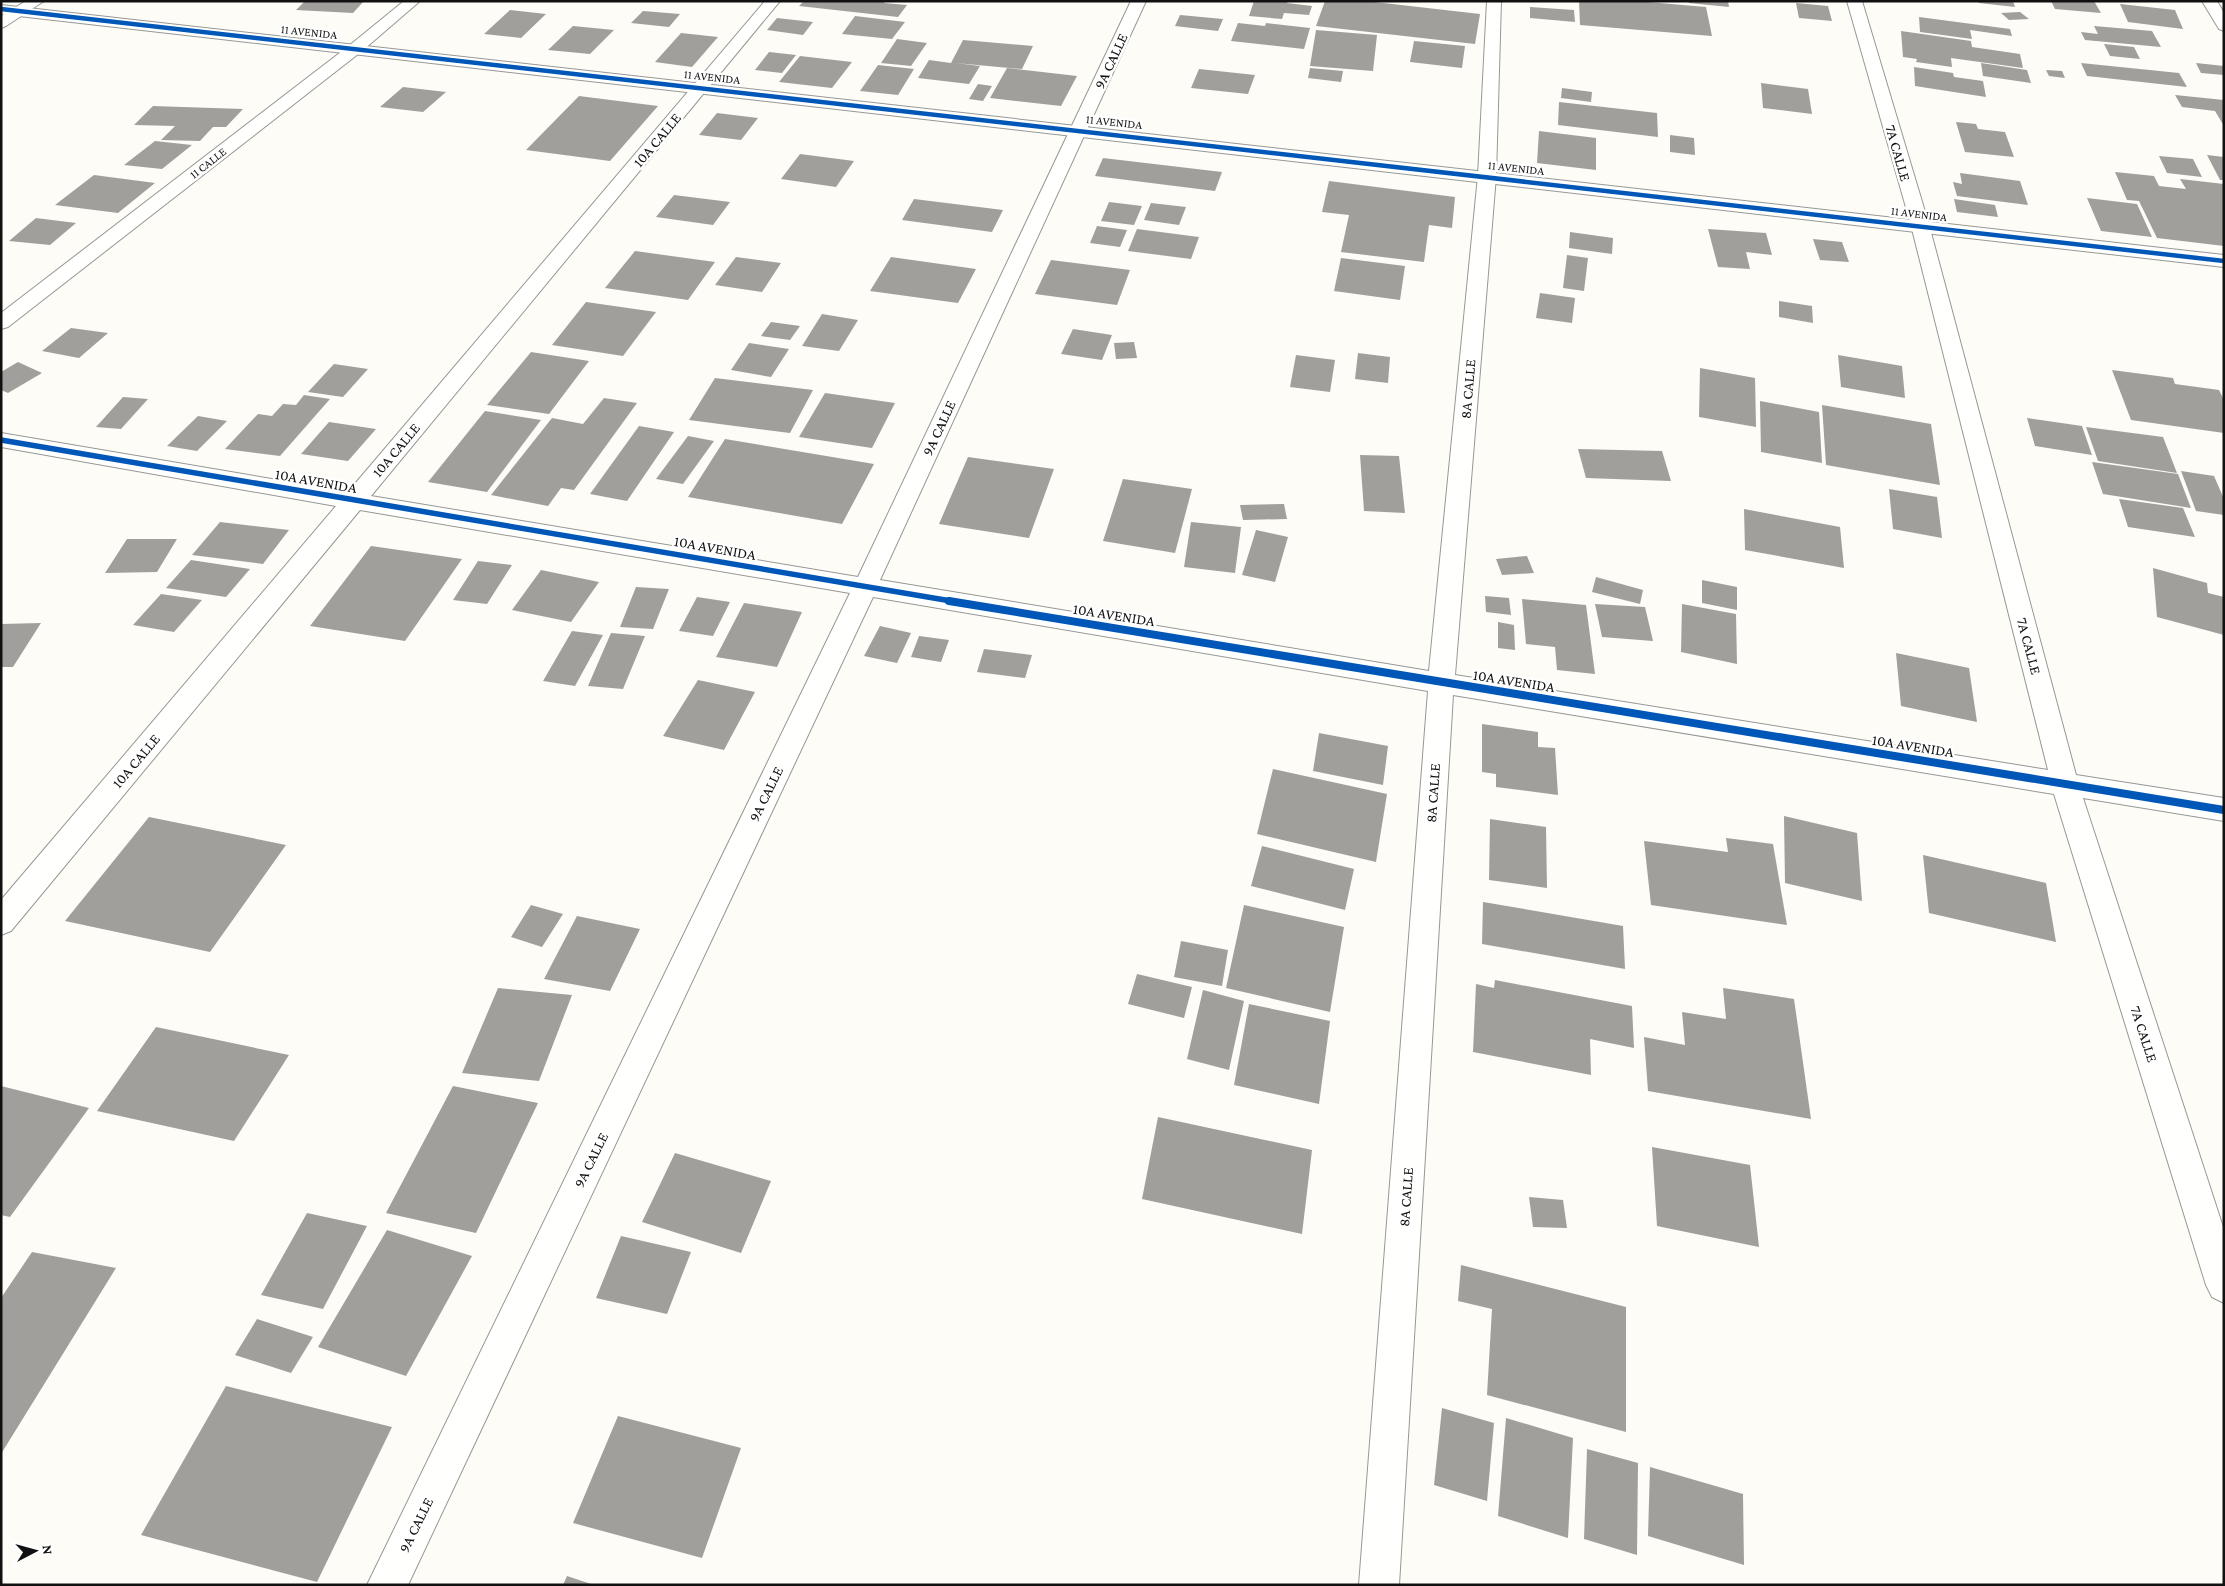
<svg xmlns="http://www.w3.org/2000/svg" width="2225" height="1586" viewBox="0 0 2225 1586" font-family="'Crimson Pro',serif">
<rect width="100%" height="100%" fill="#fdfcf7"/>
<path fill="#a19f9c" d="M305,1H364L353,13L296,10Z
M804,1H885L884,3L907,5L898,17L799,6Z
M1254,1H1288L1287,3L1312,6L1309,15L1284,13L1282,19L1249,16Z
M1325,1H1366L1480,14L1475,44L1316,26Z
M1579,1H1636L1706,7L1712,36L1580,25Z
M1688,1H1728L1729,7L1689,3Z
M1978,1H2013L2015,7L1979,3Z
M2051,1H2094L2101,13L2055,9Z
M1796,3L1828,6L1832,21L1799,18Z
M2120,4L2175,10L2183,29L2128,22Z
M1530,7L1574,10L1575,22L1530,18Z
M510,10L546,14L521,38L484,34Z
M643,11L680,14L669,27L631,23Z
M2020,12L2029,19L2009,20L2001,13Z
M1180,15L1223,19L1218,31L1175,26Z
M855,16L905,22L892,39L842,34Z
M1919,17L2010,29L2012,36L1970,30L1972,39L1920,32Z
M777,18L813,22L803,35L767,30Z
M1238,23L1265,26L1266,23L1310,28L1304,49L1231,41Z
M573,26L614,30L590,54L548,50Z
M2094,26L2152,31L2161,47L2085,40L2081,32L2098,34Z
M1316,30L1377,35L1373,71L1310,66Z
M1901,31L1971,41L1972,47L2020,54L2023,68L1951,58L1952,67L1916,62L1917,59L1903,57Z
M681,33L718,37L692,67L655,62Z
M897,39L927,43L911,66L881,63Z
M963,40L1033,46L1022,69L955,63L980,66L969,84L918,78L929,60L951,63Z
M1414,41L1465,46L1462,68L1410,62Z
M2104,44L2134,47L2140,59L2110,56Z
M769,52L796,55L782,73L755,70Z
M800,56L852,62L832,88L779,82Z
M1981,63L2027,70L2031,83L1983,76Z
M2081,63L2179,73L2187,87L2087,76Z
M2196,63L2224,66V75L2201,73Z
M878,65L914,69L898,95L860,91Z
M1914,67L1953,73L1954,77L1983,81L1986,97L1915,86Z
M1007,68L1077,76L1061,106L990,98Z
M1310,68L1343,71L1341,82L1308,78Z
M1199,69L1255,75L1248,94L1191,88Z
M2046,70L2062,71L2065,78L2049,76Z
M1761,83L1808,89L1812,114L1763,108Z
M978,84L992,86L983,101L969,99Z
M403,87L446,92L423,112L380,107Z
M1562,88L1592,92L1591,102L1561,98Z
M2175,95L2224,100V126L2215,111L2182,107Z
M579,96L658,106L610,161L526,150Z
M1559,102L1657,113L1658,137L1558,125Z
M153,106L243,109L226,127H213L200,141L161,140L175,126L134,125Z
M717,113L758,118L741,140L699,135Z
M1956,122L1976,124L1978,129L2005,132L2014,157L1965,152Z
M1539,131L1596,138V170L1537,163Z
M1670,135L1694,138L1695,155L1670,152Z
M155,141L192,145L162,169L124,165Z
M800,154L854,161L836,187L781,179Z
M2207,155L2224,157V180H2220Z
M2159,156L2193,159L2202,177L2167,173Z
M1103,158L1222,172L1215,191L1095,176Z
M2115,172L2154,176L2159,186L2186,189L2180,179L2224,184V246L2157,238L2139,201L2127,200Z
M1960,173L2020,181L2028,205L1957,196L1953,182L1962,184Z
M94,175L155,183L118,213L55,205Z
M1329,181L1455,197L1452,228L1429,225L1424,262L1341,252L1349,215L1322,212Z
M674,195L730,202L713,225L656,217Z
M2087,198L2137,204L2152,237L2101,231Z
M914,199L1003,210L992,232L902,220Z
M1954,199L1995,205L1998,217L1957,212Z
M1109,202L1142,206L1134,225L1101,221Z
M1151,203L1186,207L1179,225L1144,220Z
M36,218L76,223L50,245L9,241Z
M1097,226L1127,230L1120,247L1090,243Z
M1137,229L1199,237L1191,259L1128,251Z
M1708,229L1766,233L1772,255L1746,252L1750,269L1718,267Z
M1570,232L1613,238L1612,254L1569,248Z
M1813,239L1842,242L1849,262L1820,260Z
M635,251L715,262L688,300L605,288Z
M1567,255L1588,258L1584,291L1563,288Z
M736,257L781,263L762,292L715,285Z
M891,257L976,269L958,303L870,291Z
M1341,258L1405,266L1400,300L1334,291Z
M1051,260L1130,270L1117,305L1035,294Z
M1540,293L1575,298L1572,323L1536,318Z
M1779,301L1812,306L1813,323L1779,317Z
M586,302L656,312L623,356L552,345Z
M822,314L858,320L839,351L802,346Z
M771,322L800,326L790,340L761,336Z
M71,328L108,333L79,358L42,351Z
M1073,329L1112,335L1102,360L1061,354Z
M1134,342L1137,358L1116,359L1114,343Z
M749,343L789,349L771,377L731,370Z
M531,352L589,361L549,414L487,405Z
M1358,353L1390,357L1388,383L1355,379Z
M1296,355L1335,360L1330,392L1290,387Z
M1838,355L1902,366L1905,398L1841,387Z
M18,362L42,373L8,393L1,390V372Z
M334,364L368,369L343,397L308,392Z
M1700,368L1755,378L1756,427L1699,417Z
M2112,370L2173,378L2175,384L2219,390L2224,400V433L2131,420Z
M715,378L813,390L790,433L689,420Z
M825,393L895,403L872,448L799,437Z
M304,395L330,399L280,456L225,449L258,414L272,416L283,404L296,405Z
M123,397L148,399L121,429L96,427Z
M604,398L637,403L574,490L561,488L548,506L491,495L552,418L583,424Z
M1760,401L1819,412L1822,463L1761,452Z
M1822,405L1931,424L1940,485L1826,465Z
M485,411L541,420L487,492L428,482Z
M198,416L227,421L197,451L167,446Z
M2027,418L2082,426L2092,455L2035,446Z
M329,422L376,429L348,461L301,454Z
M639,426L674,432L627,501L590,494Z
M2086,427L2163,437L2177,473L2098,461Z
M688,436L714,441L683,484L656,479Z
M725,439L874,464L842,524L688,497Z
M1578,449L1662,451L1671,481L1586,478Z
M1360,455L1399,456L1405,513L1364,511Z
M968,457L1054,469L1029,538L939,524Z
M2092,462L2178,474L2191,508L2103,494Z
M2181,471L2214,476L2224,499V515L2196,511Z
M1123,479L1192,489L1175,553L1103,541Z
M1889,489L1937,497L1942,538L1893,529Z
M2119,499L2183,508L2195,537L2128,527Z
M1284,504L1287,519L1243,520L1240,505Z
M1744,509L1840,527L1844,568L1745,550Z
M220,522L289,530L263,564L192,555Z
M1191,522L1241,527L1235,573L1184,567Z
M1256,530L1288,537L1275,582L1242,575Z
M127,539H177L157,572L105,573Z
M371,546L462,559L405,641L310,626Z
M1527,556L1534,573L1502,575L1496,559Z
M191,560L250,569L226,597L166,588Z
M478,561L512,565L487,604L453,600Z
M2153,568L2207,583L2208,593L2224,597V635L2157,617Z
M541,570L599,582L571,622L512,610Z
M1596,577L1643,590L1640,604L1592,592Z
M1702,580L1737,587V610L1702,603Z
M636,587L669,589L653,629L620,627Z
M161,594L202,600L174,632L133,625Z
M1485,596L1509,598L1511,615L1486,612Z
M697,597L730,602L713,636L679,631Z
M1522,599L1586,605L1595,674L1557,670L1555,647L1526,644Z
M744,603L802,612L777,667L716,657Z
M1595,604L1645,607L1653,641L1602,637Z
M1682,604L1736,614L1737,664L1681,652Z
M1498,622L1514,625L1515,650L1498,648Z
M41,623L13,667H1V624Z
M880,626L911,633L897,663L864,656Z
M572,631L603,635L575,686L543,681Z
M611,633L645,636L623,689L588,686Z
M919,636L949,640L941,662L911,657Z
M984,649L1032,655L1025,678L977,672Z
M1896,653L1969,668L1977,722L1901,706Z
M698,680L755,692L724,750L663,736Z
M1482,724L1538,732V747L1555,748L1558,795L1496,787V774L1482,772Z
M1319,733L1388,746L1383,785L1313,771Z
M1273,769L1387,794L1376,862L1257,834Z
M1784,816L1857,833L1862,901L1785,883Z
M149,817L286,845L210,952L65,921Z
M1490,819L1546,827L1547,888L1489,880Z
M1726,838L1773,844L1787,925L1651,905L1644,841L1728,852Z
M1262,846L1354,869L1345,910L1251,886Z
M1923,855L2046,883L2056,942L1929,913Z
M1483,902L1623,926L1625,969L1482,944Z
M531,905L563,914L542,947L511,937Z
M1244,905L1344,927L1330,1012L1226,988Z
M577,916L640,929L610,991L544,979Z
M1181,941L1228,950L1222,986L1174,977Z
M1137,974L1192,987L1184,1018L1128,1004Z
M1495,980L1632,1006L1634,1048L1590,1039L1591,1075L1473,1052L1476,984L1494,988Z
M498,988L572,995L539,1081L462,1073Z
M1723,988L1794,999L1811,1119L1648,1091L1644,1037L1685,1045L1682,1012L1726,1019Z
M1203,990L1244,1001L1229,1070L1187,1059Z
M1249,1004L1330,1021L1319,1104L1234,1085Z
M156,1027L289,1055L234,1141L97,1111Z
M1,1086L89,1108L10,1217L1,1215Z
M453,1086L538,1103L476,1233L386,1213Z
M1158,1117L1312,1150L1302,1234L1142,1199Z
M1652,1147L1750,1165L1759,1247L1657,1226Z
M675,1153L771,1181L741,1253L642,1222Z
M1529,1197L1563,1200L1567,1228L1533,1227Z
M307,1213L367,1226L323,1309L261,1295Z
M387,1230L472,1256L406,1376L318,1347Z
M621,1236L691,1252L667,1314L596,1298Z
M32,1252L116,1268L1,1454V1298Z
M1461,1265L1626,1307V1432L1487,1395L1492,1309L1458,1301Z
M257,1319L313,1337L291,1373L235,1355Z
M226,1386L392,1427L317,1582L141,1535Z
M1442,1408L1494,1423L1487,1501L1434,1485Z
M618,1416L741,1448L702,1558L573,1523Z
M1506,1418L1573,1438L1568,1538L1498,1516Z
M1587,1449L1638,1463L1637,1555L1584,1539Z
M1650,1467L1743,1494L1744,1565L1648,1536Z
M567,1576L591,1584V1585H563Z"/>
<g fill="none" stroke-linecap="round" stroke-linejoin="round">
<g stroke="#979795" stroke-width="2">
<path id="minor" d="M26,1H44L6,26L1,28V16Z
M404,1H420L362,51L8,327L1,329V313L350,45Z
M765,1H780L371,496L858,577L1131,1H1146L880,580L1429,671L1478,176L1487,1H1501L1496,176L1455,675L2048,770L1911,225L1847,1H1862L1929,225L2076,775L2224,798V821L2083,798L2224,1230V1303L2212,1297L2206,1285L2054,794L1453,695L1399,1585H1359L1428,691L873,597L408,1585H367L850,593L360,510L11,931L1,935V900L336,506L1,447V433L348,492Z
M2202,1H2217L2224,13V31L2219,29Z"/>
</g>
<g stroke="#979795" stroke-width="2">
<path id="tertiary" d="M1,5L2224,255V267L1,14Z"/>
</g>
<use href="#minor" fill="#fffffe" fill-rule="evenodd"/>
<use href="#tertiary" fill="#fffffe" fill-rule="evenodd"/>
<g stroke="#fff" stroke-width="6">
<path id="cycleway-far2" d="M1,9L2224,261"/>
</g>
<g stroke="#fff" stroke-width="8">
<path id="cycleway-far1" d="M1,440L957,602"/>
</g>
<g stroke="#fff" stroke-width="11">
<path id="cycleway" d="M949,601L2224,810"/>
</g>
<use href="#cycleway-far2" stroke="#0057b8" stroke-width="4.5"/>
<use href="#cycleway-far1" stroke="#0057b8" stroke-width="5.5"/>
<use href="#cycleway" stroke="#0057b8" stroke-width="8"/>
</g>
<g text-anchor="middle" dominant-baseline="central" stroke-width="5" stroke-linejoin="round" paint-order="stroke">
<g font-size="12" fill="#111" stroke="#fff">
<text transform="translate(309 32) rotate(6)">11 AVENIDA</text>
<text transform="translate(712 77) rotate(6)">11 AVENIDA</text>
<text transform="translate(1114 122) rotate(6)">11 AVENIDA</text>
<text transform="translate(208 163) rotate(-38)">11 CALLE</text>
<text transform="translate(1516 168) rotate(6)">11 AVENIDA</text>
<text transform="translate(1919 214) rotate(7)">11 AVENIDA</text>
</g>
<g font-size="15" fill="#111" stroke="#fff">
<text transform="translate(1111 61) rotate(-65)">9A CALLE</text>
<text transform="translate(657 140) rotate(-50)">10A CALLE</text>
<text transform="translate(1898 153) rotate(74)">7A CALLE</text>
<text transform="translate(1468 389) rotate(-85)">8A CALLE</text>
<text transform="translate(939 428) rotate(-65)">9A CALLE</text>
<text transform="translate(396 450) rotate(-50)">10A CALLE</text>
<text transform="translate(316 481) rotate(10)">10A AVENIDA</text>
<text transform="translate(715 548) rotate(10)">10A AVENIDA</text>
<text transform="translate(1114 615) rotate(9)">10A AVENIDA</text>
<text transform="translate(2029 646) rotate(75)">7A CALLE</text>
<text transform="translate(1514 681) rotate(9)">10A AVENIDA</text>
<text transform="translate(1913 746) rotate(9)">10A AVENIDA</text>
<text transform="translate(136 761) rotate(-50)">10A CALLE</text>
<text transform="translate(1433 793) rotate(-86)">8A CALLE</text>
<text transform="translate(766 794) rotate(-64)">9A CALLE</text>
<text transform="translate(2144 1034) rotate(72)">7A CALLE</text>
<text transform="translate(591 1160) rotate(-64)">9A CALLE</text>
<text transform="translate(1406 1197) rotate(-86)">8A CALLE</text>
<text transform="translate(416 1525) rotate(-64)">9A CALLE</text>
</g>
</g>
<rect width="2225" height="1586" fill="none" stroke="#111111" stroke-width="5"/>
<g transform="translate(35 1551) rotate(84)" stroke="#ffffff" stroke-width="4" paint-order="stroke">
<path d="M0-4L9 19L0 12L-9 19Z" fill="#111111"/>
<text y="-8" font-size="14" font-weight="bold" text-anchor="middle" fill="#111111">N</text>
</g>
</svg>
